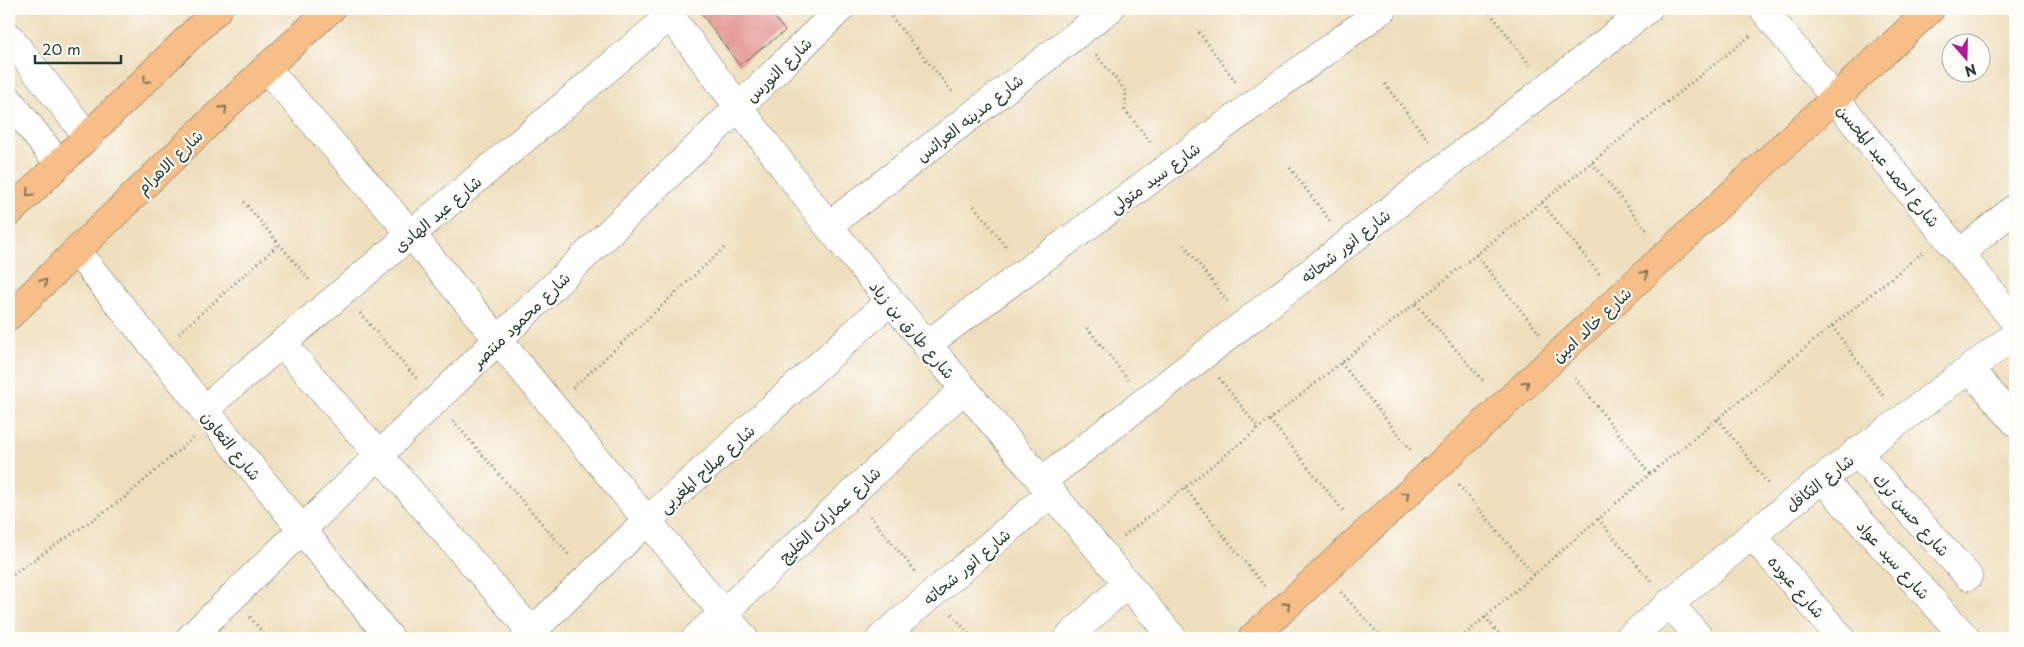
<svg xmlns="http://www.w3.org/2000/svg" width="2024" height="647" viewBox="0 0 2024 647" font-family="'Playpen Sans','Playpen Sans Arabic',sans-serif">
<rect width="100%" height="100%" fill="#fdfcf7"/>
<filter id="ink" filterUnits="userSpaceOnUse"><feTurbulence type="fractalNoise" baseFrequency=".02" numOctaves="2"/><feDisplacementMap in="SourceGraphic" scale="10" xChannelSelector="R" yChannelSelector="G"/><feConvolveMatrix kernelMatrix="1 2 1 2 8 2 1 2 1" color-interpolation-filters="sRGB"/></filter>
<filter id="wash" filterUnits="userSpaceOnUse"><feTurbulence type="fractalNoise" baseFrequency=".0096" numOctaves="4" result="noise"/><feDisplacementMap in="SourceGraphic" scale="20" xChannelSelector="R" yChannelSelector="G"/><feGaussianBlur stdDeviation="1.12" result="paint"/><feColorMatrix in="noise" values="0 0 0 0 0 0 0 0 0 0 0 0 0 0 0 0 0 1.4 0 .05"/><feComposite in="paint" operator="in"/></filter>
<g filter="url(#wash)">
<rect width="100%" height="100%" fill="#eedebc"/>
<g id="blocks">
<path fill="#e3908c" d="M698,9H768L785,31L739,65Z"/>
</g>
</g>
<g filter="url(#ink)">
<use href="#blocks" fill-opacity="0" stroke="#677564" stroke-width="1"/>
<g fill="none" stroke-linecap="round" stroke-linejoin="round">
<g stroke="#677564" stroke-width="29">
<path id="minor" d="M665,9L828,226L1173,638
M1763,9L2015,322
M9,37L88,137
M266,68L411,234L744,638
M9,100L59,164
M828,226L1110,9
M76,251L390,638
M1960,253L2015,208
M282,343L532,632
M926,345L1383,9
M1970,369L2015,422
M203,410L670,16
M1856,452L1968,576
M1822,479L1966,638
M1041,482L1648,9
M1752,535L1841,638
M1669,603L1700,638
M190,638L840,9
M525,638L647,521L889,302
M696,638L963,390
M881,638L1051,493
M1068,638L1127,583
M1629,638L1752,535L1822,479L2015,335"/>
</g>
<g stroke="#677564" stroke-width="29">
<path id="major" d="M9,213L218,9
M9,316L266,68L331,9
M1252,638L1931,9"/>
</g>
<path stroke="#677564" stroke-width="3" stroke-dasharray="1 4" stroke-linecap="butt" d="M787,9L792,16
M885,9L954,94
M1487,9L1530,65
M1199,32L1236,82
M1096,55L1124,89L1126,93L1125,110L1152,144
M1385,84L1430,143
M1592,163L1648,232
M1290,168L1330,221
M244,202L311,282
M1542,203L1601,276
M974,206L1008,249
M1184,245L1227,301
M1476,255L1540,334
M1416,304L1485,383
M360,313L418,380
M1832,326L1884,397
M1087,328L1128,379
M179,333L279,244
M1341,363L1413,453
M1219,378L1259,429
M1575,378L1650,474
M573,388L724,248
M1718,419L1769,485
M1270,420L1345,513
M453,421L570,556
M1459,485L1534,575
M1185,488L1265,587
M870,516L915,571
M1598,519L1651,581
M1124,536L1750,36
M9,577L123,499L193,438
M1341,592L1382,638
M952,614L972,638
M250,617L267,638
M1485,617L1502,638
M1461,638L1650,474L1923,252"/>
<use href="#minor" stroke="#fff" stroke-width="28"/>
<use href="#major" stroke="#f7be87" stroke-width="28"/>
</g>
<defs><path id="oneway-chevron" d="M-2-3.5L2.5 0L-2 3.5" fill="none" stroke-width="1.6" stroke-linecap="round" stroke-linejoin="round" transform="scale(1.25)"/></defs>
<g stroke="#807759">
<use href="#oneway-chevron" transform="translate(146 80) rotate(135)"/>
<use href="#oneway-chevron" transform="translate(224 109) rotate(-44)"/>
<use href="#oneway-chevron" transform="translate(29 193) rotate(136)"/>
<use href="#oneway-chevron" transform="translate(1645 274) rotate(-43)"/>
<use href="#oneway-chevron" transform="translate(44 282) rotate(-44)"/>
<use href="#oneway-chevron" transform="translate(1526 384) rotate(-43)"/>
<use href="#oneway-chevron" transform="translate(1406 495) rotate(-43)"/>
<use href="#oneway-chevron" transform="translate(1287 605) rotate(-43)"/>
</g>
</g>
<g text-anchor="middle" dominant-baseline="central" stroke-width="4.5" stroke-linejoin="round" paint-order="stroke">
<g font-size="16" fill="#1f3d34" stroke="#fdfcf7">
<text transform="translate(778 69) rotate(-44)">شارع النورس</text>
<text transform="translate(969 117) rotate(-38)">شارع مدينه العرائس</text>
<text transform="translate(169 161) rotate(-44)">شارع الاهرام</text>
<text transform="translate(1889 165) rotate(51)">شارع احمد عبد المحسن</text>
<text transform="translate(1154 177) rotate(-36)">شارع سيد متولى</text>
<text transform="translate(437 213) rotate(-40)">شارع عبد الهادى</text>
<text transform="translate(1345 245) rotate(-38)">شارع انور شحاته</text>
<text transform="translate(520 319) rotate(-44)">شارع محمود منتصر</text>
<text transform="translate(1591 324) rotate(-43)">شارع خالد امين</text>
<text transform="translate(913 329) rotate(50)">شارع طارق بن زياد</text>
<text transform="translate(232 445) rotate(51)">شارع التعاون</text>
<text transform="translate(706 468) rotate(-42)">شارع صلاح المغربى</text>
<text transform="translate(1819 482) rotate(-38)">شارع التكافل</text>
<text transform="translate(829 514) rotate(-43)">شارع عمارات الخليج</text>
<text transform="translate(1912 514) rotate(48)">شارع حسن ترك</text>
<text transform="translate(1894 559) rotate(48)">شارع سيد عواد</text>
<text transform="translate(966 566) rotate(-40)">شارع انور شحاته</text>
<text transform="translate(1797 586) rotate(49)">شارع عبوده</text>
</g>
</g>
<rect width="2024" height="647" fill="none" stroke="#fdfcf7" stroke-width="30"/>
<g transform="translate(1966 58) rotate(160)"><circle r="24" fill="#fdfcf7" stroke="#a4b0a9"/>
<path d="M0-4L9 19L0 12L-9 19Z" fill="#b5179e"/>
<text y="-8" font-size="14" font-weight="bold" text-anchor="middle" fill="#1f3d34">N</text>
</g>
<path d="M35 55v8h86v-8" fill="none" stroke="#1f3d34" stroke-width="2.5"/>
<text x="42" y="55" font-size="15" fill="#1f3d34" stroke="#fdfcf7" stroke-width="4" paint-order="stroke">20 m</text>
</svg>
